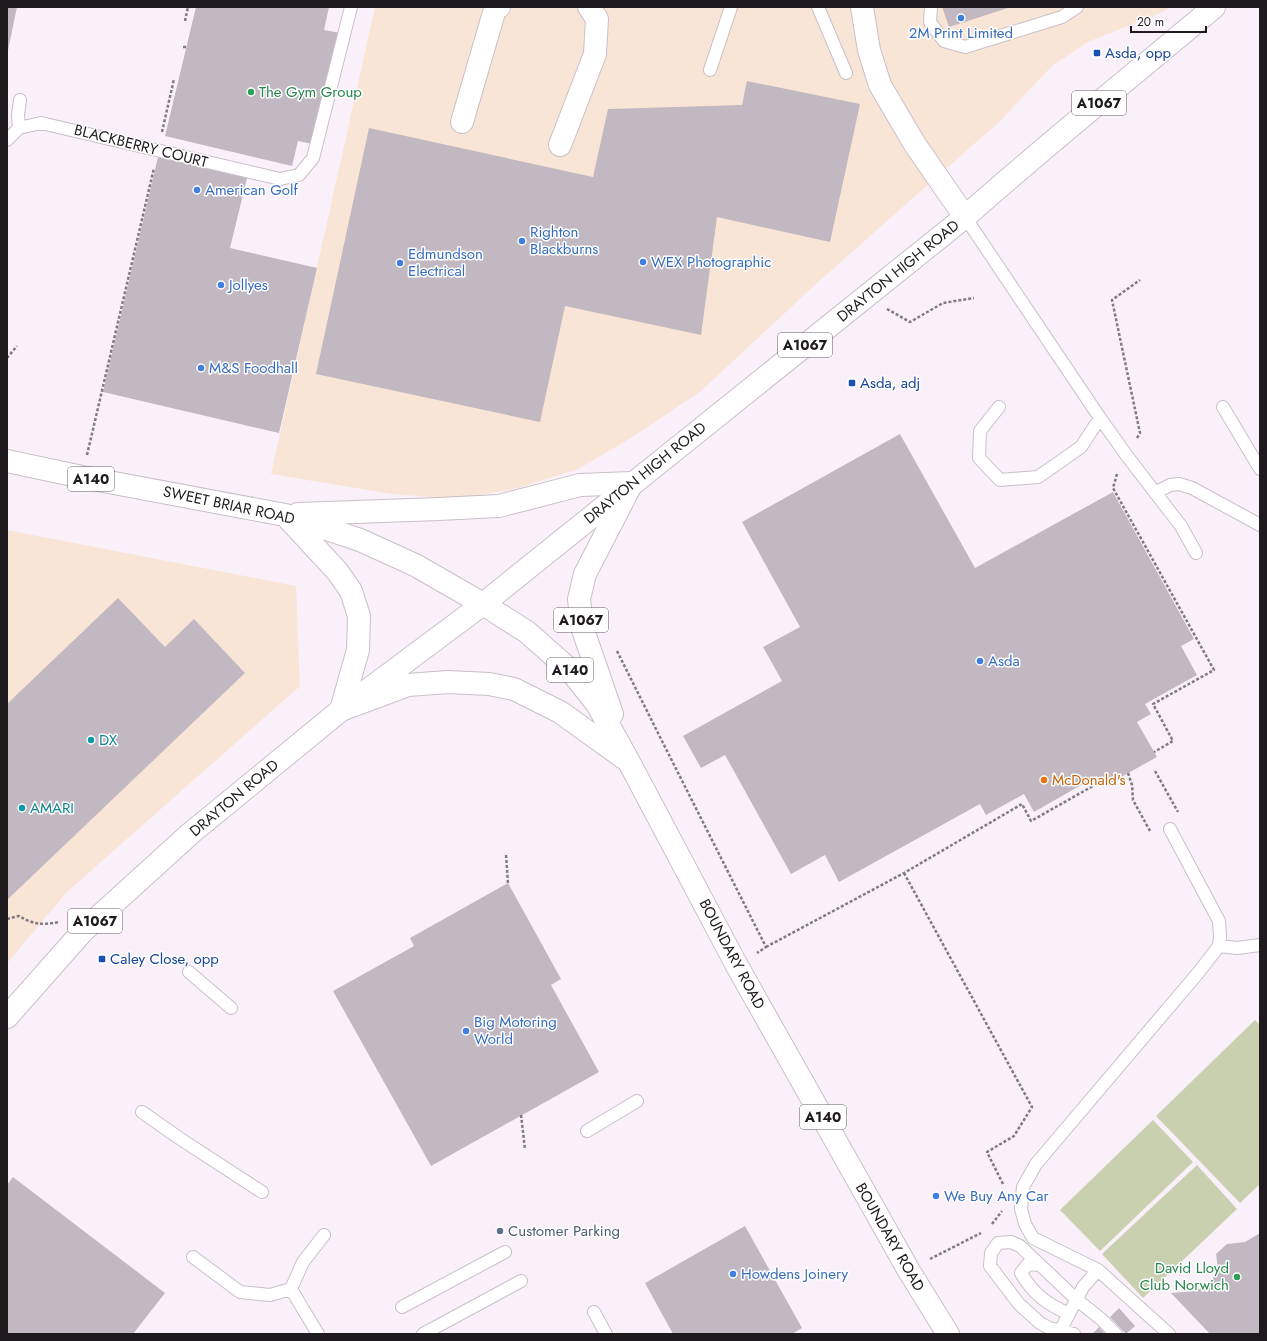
<svg xmlns="http://www.w3.org/2000/svg" width="1267" height="1341" viewBox="0 0 1267 1341" font-family="Jost,sans-serif">
<rect width="100%" height="100%" fill="#faf0fa"/>
<path fill="#f9e5d6" d="M375,7H1170L1165,11L1088,42L1052,66L999,122L817,283L701,391L631,438L578,469L518,488L457,499L392,494L271,474Z
M7,530L296,586L300,686L67,892L7,963Z"/>
<path fill="#c9d0b0" d="M1255,1020L1260,1025V1184L1240,1203L1156,1116Z
M1153,1120L1193,1162L1100,1251L1060,1210Z
M1197,1165L1237,1209L1143,1298L1102,1254Z"/>
<path fill="#c2b8c2" d="M7,7H17L8,50H7Z
M196,7H329L324,30L340,33L313,144L298,141L292,166L165,136Z
M942,7H1011L949,27Z
M747,81L860,104L830,242L717,217L701,335L565,306L540,422L316,374L369,128L593,177L608,109L742,105Z
M158,157L247,178L230,248L317,268L279,433L103,392Z
M900,434L975,568L1113,492L1194,639L1181,646L1197,675L1145,704L1151,714L1137,722L1157,757L1103,787L1097,776L1034,812L1024,794L986,815L980,804L839,882L825,855L791,874L725,755L701,768L683,736L782,681L763,647L800,627L742,522Z
M118,598L165,647L194,619L245,673L7,900V704Z
M508,883L561,979L551,985L599,1072L431,1166L333,991L414,946L410,938Z
M13,1177L165,1293L133,1334H7V1185Z
M745,1226L802,1328L792,1334H673L645,1283Z
M1260,1233V1334H1210L1171,1293L1194,1291L1209,1285L1218,1269L1216,1254L1227,1244L1245,1242Z
M1119,1308L1135,1326L1126,1334L1110,1317Z
M1099,1327L1105,1334H1092Z"/>
<g fill="none" stroke-linecap="round" stroke-linejoin="round">
<g stroke="#c9bfc9" stroke-width="14">
<path id="service" d="M818,7L846,73
M931,7L930,22L944,41L965,47L1062,17L1077,7
M710,70L731,7
M19,128L18,115L20,100
M7,140L19,128L41,123L280,179L299,175L313,158L351,7
M965,217L1100,418L1127,456L1181,526L1196,553
M999,407L980,431L979,458L1000,480L1038,477L1081,447L1100,418
M1223,407L1260,469
M1155,493L1170,485L1179,484L1192,488L1260,525
M1219,946L1237,948L1260,945
M189,972L231,1008
M142,1112L179,1138L262,1192
M587,1131L637,1101
M193,1257L240,1292L270,1295L291,1289L303,1262L324,1235
M1040,1265L1028,1264L1021,1273C1033,1294 1047,1304 1069,1314
M291,1289L318,1334
M402,1307L505,1252
M594,1312L606,1334
M423,1334L521,1281
M1061,1334L1060,1331L1083,1287L1098,1270
M1074,1334L1049,1328L1040,1323L1019,1304L990,1266L991,1253L998,1243L1011,1242L1020,1246L1076,1299L1101,1319L1116,1334
M1169,1334L1098,1270L1033,1238L1025,1224L1021,1209L1023,1187L1036,1164L1198,973L1219,946L1220,936L1219,921L1170,829"/>
</g>
<g stroke="#c9bfc9" stroke-width="24">
<path id="minor" d="M862,7L869,50L880,85L914,143L965,217
M462,122L495,9L499,7
M560,145L595,54L597,19L589,7"/>
</g>
<g stroke="#c9bfc9" stroke-width="24">
<path id="primary" d="M7,1017L83,931L191,833L341,710L483,604L965,217C1046,145 1131,77 1214,7"/>
</g>
<g stroke="#c9bfc9" stroke-width="24">
<path id="trunk" d="M7,461L82,477L285,515L360,540L415,565L483,604L527,632L570,670L597,704L629,762L736,964L909,1271L948,1334
M298,514L439,509L499,506L580,485L632,483L585,574L579,599L582,627L612,714
M286,516L337,571L351,591L359,616L358,650L341,710
M341,710L408,685L448,682L489,684L514,689L560,712L624,758"/>
</g>
<path stroke="#817a81" stroke-width="2.5" stroke-dasharray="3 2" stroke-linecap="butt" d="M185,21L188,7
M183,47H186
M162,132L174,79
M887,309L910,322L943,303L974,298
M7,358L17,346
M1137,438L1140,433L1112,300L1140,280
M87,455L154,168
M1117,474L1113,488L1214,670L1153,704L1173,741L1154,752
M617,651L663,743L766,947L757,953
M1155,771L1178,812
M1128,773L1132,785L1133,800L1150,831
M506,855L508,883
M904,873L1032,1107L1014,1136L987,1152L1003,1184
M7,919L19,916C35,925 41,925 59,922
M766,947L904,873L1022,804L1031,821L1100,782
M521,1115L525,1149
M992,1224L1002,1211
M930,1259L981,1233"/>
<use href="#service" stroke="#fff" stroke-width="12"/>
<use href="#minor" stroke="#fff" stroke-width="22"/>
<use href="#primary" stroke="#fff" stroke-width="22"/>
<use href="#trunk" stroke="#fff" stroke-width="22"/>
</g>
<g fill="#3f7fe0" stroke="#fff" stroke-width="1.5">
<circle cx="961" cy="18" r="4"/>
<circle cx="197" cy="190" r="4"/>
<circle cx="522" cy="241" r="4"/>
<circle cx="643" cy="262" r="4"/>
<circle cx="400" cy="263" r="4"/>
<circle cx="221" cy="285" r="4"/>
<circle cx="201" cy="368" r="4"/>
<circle cx="980" cy="661" r="4"/>
<circle cx="466" cy="1031" r="4"/>
<circle cx="936" cy="1196" r="4"/>
<circle cx="733" cy="1274" r="4"/>
</g>
<g fill="#1a4fb4" stroke="#fff" stroke-width="1.5">
<rect x="1093" y="49" width="8" height="8" rx="2"/>
<rect x="848" y="379" width="8" height="8" rx="2"/>
<rect x="98" y="955" width="8" height="8" rx="2"/>
</g>
<g fill="#2e9e5b" stroke="#fff" stroke-width="1.5">
<circle cx="251" cy="92" r="4"/>
<circle cx="1237" cy="1277" r="4"/>
</g>
<g fill="#0f9aa8" stroke="#fff" stroke-width="1.5">
<circle cx="91" cy="740" r="4"/>
<circle cx="22" cy="808" r="4"/>
</g>
<circle fill="#e8710a" stroke="#fff" stroke-width="1.5" cx="1044" cy="780" r="4"/>
<circle fill="#5c6f8a" stroke="#fff" stroke-width="1.5" cx="500" cy="1231" r="4"/>
<g text-anchor="middle" dominant-baseline="central" stroke-width="3" stroke-linejoin="round" paint-order="stroke">
<g fill="#fff" stroke="#625f62" stroke-width="1">
<rect x="1072" y="91" width="54" height="24" rx="3"/>
<rect x="778" y="333" width="54" height="24" rx="3"/>
<rect x="68" y="467" width="46" height="24" rx="3"/>
<rect x="554" y="608" width="54" height="24" rx="3"/>
<rect x="547" y="658" width="46" height="24" rx="3"/>
<rect x="68" y="909" width="54" height="24" rx="3"/>
<rect x="800" y="1105" width="46" height="24" rx="3"/>
</g>
<g font-size="14" font-weight="bold" fill="#1e1a1e">
<text x="1099" y="103">A1067</text>
<text x="805" y="345">A1067</text>
<text x="91" y="479">A140</text>
<text x="581" y="620">A1067</text>
<text x="570" y="670">A140</text>
<text x="95" y="921">A1067</text>
<text x="823" y="1117">A140</text>
</g>
<g font-size="15" fill="#366cbe" stroke="#fff" text-anchor="start">
<text x="961" y="33" text-anchor="middle">2M Print Limited</text>
<text x="205" y="190">American Golf</text>
<text x="530" y="232">Righton<tspan x="530" dy="17">Blackburns</tspan></text>
<text x="408" y="254">Edmundson<tspan x="408" dy="17">Electrical</tspan></text>
<text x="651" y="262">WEX Photographic</text>
<text x="229" y="285">Jollyes</text>
<text x="209" y="368">M&amp;S Foodhall</text>
<text x="988" y="661">Asda</text>
<text x="474" y="1022">Big Motoring<tspan x="474" dy="17">World</tspan></text>
<text x="944" y="1196">We Buy Any Car</text>
<text x="741" y="1274">Howdens Joinery</text>
</g>
<g font-size="15" fill="#164399" stroke="#fff" text-anchor="start">
<text x="1105" y="53">Asda, opp</text>
<text x="860" y="383">Asda, adj</text>
<text x="110" y="959">Caley Close, opp</text>
</g>
<g font-size="15" fill="#27864d" stroke="#fff" text-anchor="start">
<text x="259" y="92">The Gym Group</text>
<text x="1229" y="1268" text-anchor="end">David Lloyd<tspan x="1229" dy="17">Club Norwich</tspan></text>
</g>
<g font-size="15" fill="#1e1a1e" stroke="#fff">
<text transform="translate(141 146) rotate(14)">BLACKBERRY COURT</text>
<text transform="translate(898 271) rotate(-39)">DRAYTON HIGH ROAD</text>
<text transform="translate(645 473) rotate(-39)">DRAYTON HIGH ROAD</text>
<text transform="translate(229 505) rotate(12)">SWEET BRIAR ROAD</text>
<text transform="translate(234 798) rotate(-40)">DRAYTON ROAD</text>
<text transform="translate(732 954) rotate(62)">BOUNDARY ROAD</text>
<text transform="translate(890 1237) rotate(60)">BOUNDARY ROAD</text>
</g>
<g font-size="15" fill="#0d838f" stroke="#fff" text-anchor="start">
<text x="99" y="740">DX</text>
<text x="30" y="808">AMARI</text>
</g>
<g font-size="15" fill="#c56008" stroke="#fff" text-anchor="start">
<text x="1052" y="780">McDonald's</text>
</g>
<g font-size="15" fill="#4e5e75" stroke="#fff" text-anchor="start">
<text x="508" y="1231">Customer Parking</text>
</g>
</g>
<rect width="1267" height="1341" fill="none" stroke="#1e1a1e" stroke-width="16"/>
<path d="M1131 26v6h75v-6" fill="none" stroke="#1e1a1e" stroke-width="2"/>
<text x="1137" y="26" font-size="12" fill="#1e1a1e" stroke="#ffffff" stroke-width="3" paint-order="stroke">20 m</text>
</svg>
